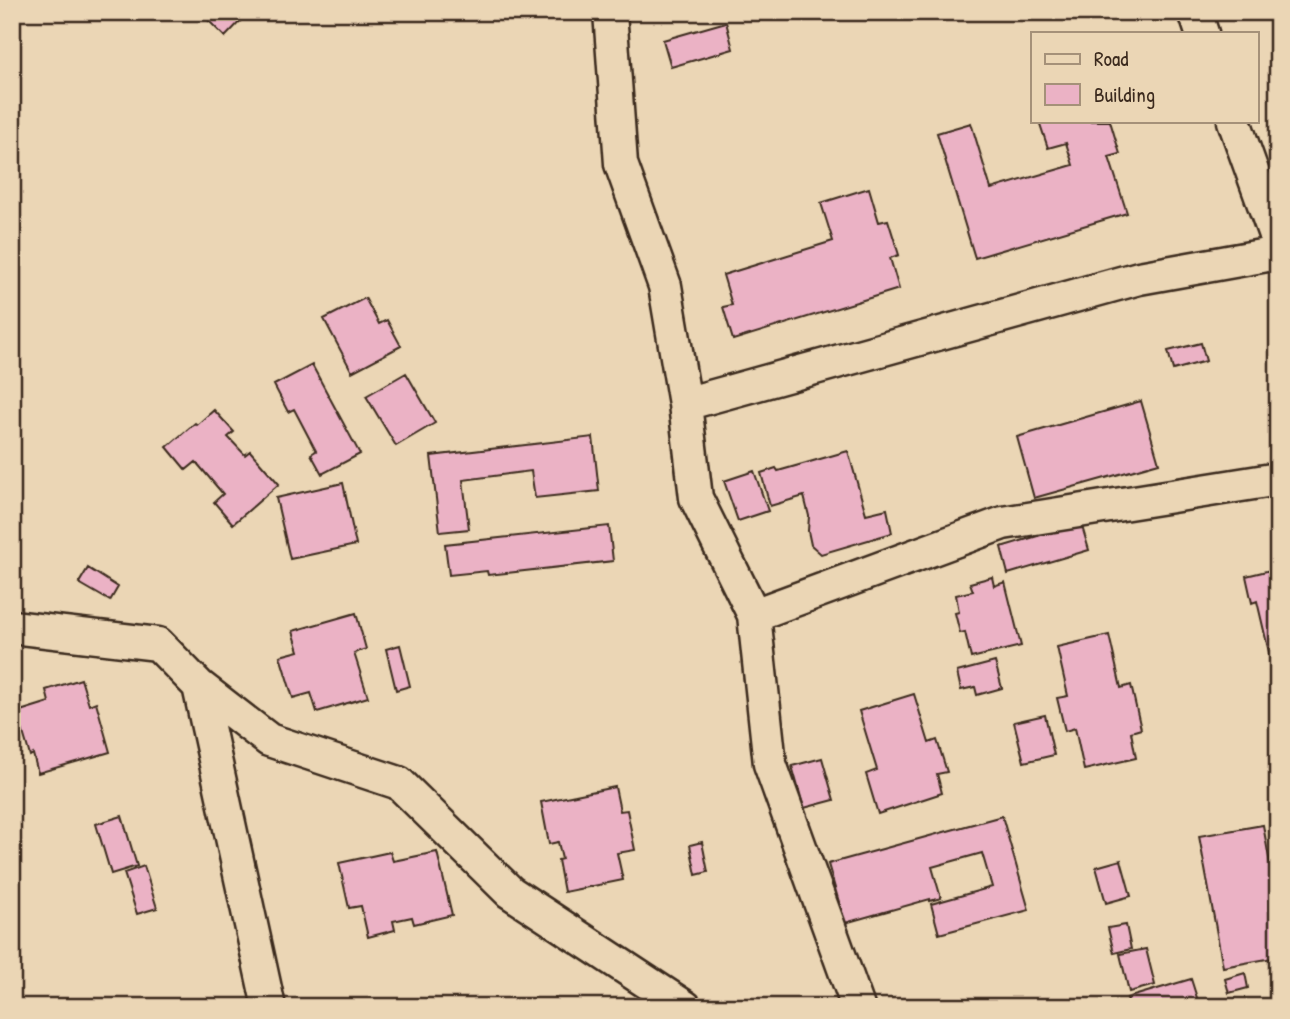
<svg xmlns="http://www.w3.org/2000/svg" width="1290" height="1019" viewBox="0 0 1290 1019" font-family="'Patrick Hand',sans-serif">
<rect width="100%" height="100%" fill="#ebd6b5"/>
<filter id="ink" filterUnits="userSpaceOnUse"><feTurbulence type="fractalNoise" baseFrequency=".0143" numOctaves="2"/><feDisplacementMap in="SourceGraphic" scale="14" xChannelSelector="R" yChannelSelector="G"/><feConvolveMatrix kernelMatrix="1 2 1 2 8 2 1 2 1" color-interpolation-filters="sRGB"/></filter>
<g filter="url(#ink)">
<path fill="#ebb2c5" stroke="#3b2a1e" stroke-width="2" d="M200,12H249L225,37Z
M726,22L733,49L671,67L663,40Z
M1039,121H1110L1120,154L1109,157L1127,213L975,258L937,133L971,123L991,189L1073,165L1066,143L1048,148Z
M869,188L879,222L888,220L899,255L890,258L899,289L733,340L723,307L732,305L723,275L833,241L821,203Z
M365,298L379,324L387,320L401,346L352,372L324,319Z
M1201,343L1206,361L1173,370L1168,351Z
M312,365L360,454L322,474L311,454L316,451L294,409L288,412L274,385Z
M406,373L435,423L396,446L366,396Z
M1141,401L1159,463L1034,498L1017,437Z
M214,410L234,432L228,437L245,455L250,451L279,484L233,524L214,502L223,494L196,462L186,470L167,447L195,423L197,425Z
M593,437L599,491L535,498L531,471L463,480L469,529L440,532L431,456Z
M848,451L866,514L887,509L892,533L821,554L811,545L808,531L809,516L804,496L770,506L761,473L776,468L778,471Z
M754,471L768,511L738,521L724,481Z
M343,483L356,545L290,559L276,498Z
M1081,523L1089,550L1008,574L1001,547Z
M609,526L613,561L488,575L487,571L449,575L445,544Z
M88,568L118,587L110,601L79,583Z
M1275,569L1278,578V664L1272,665L1257,601L1252,603L1246,576Z
M992,577L994,586L1005,582L1021,646L971,658L965,632L960,633L955,613L959,612L956,595L973,591L970,583Z
M356,613L366,649L354,653L368,697L317,712L311,693L293,698L280,656L299,651L293,631Z
M1109,635L1121,688L1131,685L1141,729L1131,732L1136,758L1084,770L1075,728L1065,731L1057,698L1068,696L1057,647Z
M400,645L410,686L396,690L386,649Z
M995,662L1002,688L977,695L975,687L961,690L957,672Z
M81,679L89,705L96,702L110,752L38,773L33,754L30,756L17,712L49,702L46,690Z
M914,694L929,743L937,740L947,772L937,774L942,793L878,814L866,774L877,770L859,711Z
M1045,715L1054,755L1024,762L1014,722Z
M822,758L834,800L804,808L792,766Z
M615,787L620,811L627,810L635,850L617,853L623,880L564,892L558,860L562,859L558,842L549,844L541,802Z
M122,816L137,866L111,874L96,824Z
M1002,816L1029,910L939,934L931,904L992,887L982,853L932,867L941,898L930,901V899L845,923L828,864Z
M1263,825L1275,891L1278,890V957L1223,967L1199,836Z
M702,842L708,872L696,875L690,845Z
M390,852L393,861L437,852L452,915L414,924L412,917L393,921L395,930L368,937L361,906L349,908L339,863Z
M1121,860L1131,896L1106,903L1096,867Z
M144,866L157,908L137,914L124,873Z
M1126,925L1131,949L1114,953L1108,928Z
M1146,949L1155,985L1129,992L1120,954Z
M1245,973L1248,988L1229,993L1225,979Z
M1191,979L1198,1001L1179,1007H1130L1127,998Z"/>
<g fill="none" stroke-linecap="round" stroke-linejoin="round">
<g stroke="#3b2a1e" stroke-width="37">
<path id="street" d="M610,12L621,164L665,286L685,404L696,498L754,615L770,764L858,1007
M1195,12L1202,33
M1234,121L1275,235L1278,250
M685,404L1139,278L1278,253
M754,615L1003,523L1278,479
M12,627L158,644L199,686L269,740L399,783L510,892L685,1007
M199,686L269,1007"/>
</g>
<use href="#street" stroke="#ebd6b5" stroke-width="32"/>
</g>
</g>
<rect width="1290" height="1019" fill="none" stroke="#ebd6b5" stroke-width="42"/>
<rect x="21" y="21" width="1248" height="977" fill="none" stroke="#3b2a1e" stroke-width="2.5" filter="url(#ink)"/>
<rect x="1031" y="32" width="228" height="91" fill="#ebd6b5" stroke="#a59179" stroke-width="2"/>
<rect x="1045" y="54" width="35" height="10" fill="#ebd6b5" stroke="#a59179" stroke-width="2"/>
<text x="1094" y="66" font-size="21" fill="#3b2a1e">Road</text>
<rect x="1045" y="84" width="35" height="21" fill="#ebb2c5" stroke="#a59179" stroke-width="2"/>
<text x="1094" y="102" font-size="21" fill="#3b2a1e">Building</text>
</svg>
